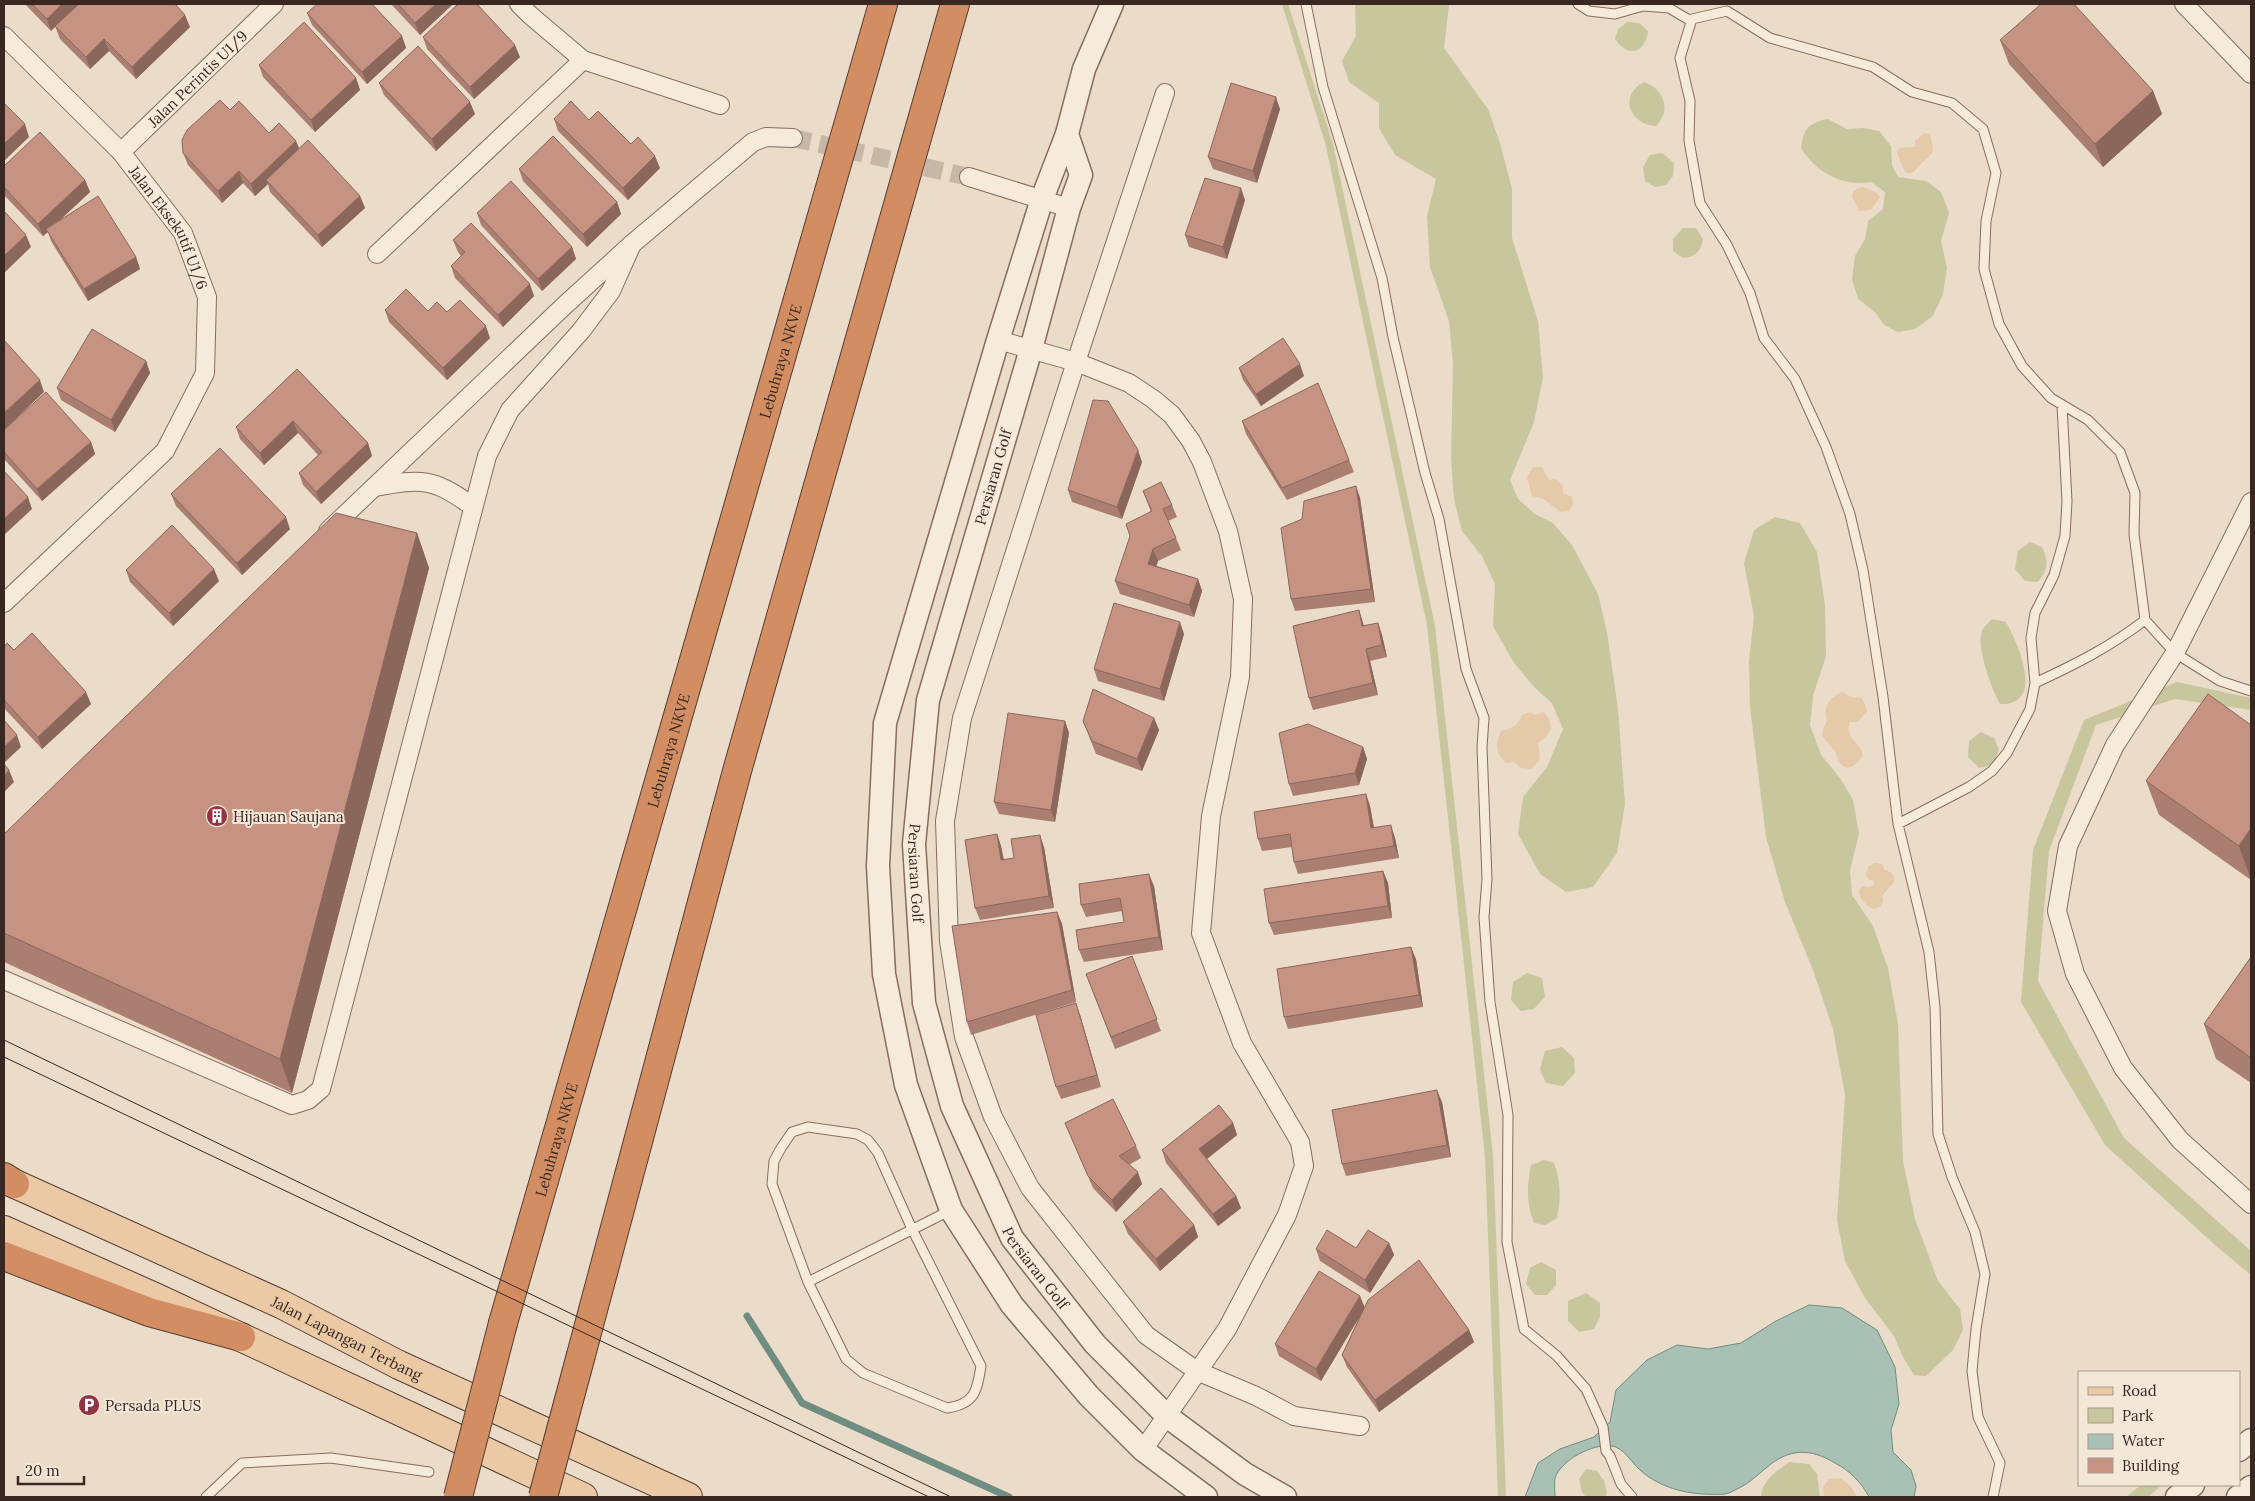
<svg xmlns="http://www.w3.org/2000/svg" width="2255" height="1501" viewBox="0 0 2255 1501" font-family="Lora,serif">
<rect width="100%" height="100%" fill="#ebdbc9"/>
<path fill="#c8c69d" d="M1282,4H1288L1333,144L1435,626L1493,1155L1506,1497H1498L1485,1157L1427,625L1326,146Z
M1355,4H1449L1444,48L1488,109L1500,143L1512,189V238L1538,321L1543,378L1534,422L1510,480L1518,499L1535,514L1553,523L1572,545L1598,594L1607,632L1618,709L1625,804L1617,853L1593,887L1566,892L1540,874L1518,834L1523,797L1547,767L1563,729L1552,703L1535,688L1514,663L1493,626L1495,584L1482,556L1462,531L1454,499L1451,459L1453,364L1449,321L1430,267L1427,216L1436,179L1395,155L1379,128V103L1349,82L1342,61L1356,36Z
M1627,22L1639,23L1648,31C1645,54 1628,58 1615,39L1618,29Z
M1644,82C1664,89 1672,110 1656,126C1630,125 1618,95 1644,82Z
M1828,119L1847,129L1863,128L1879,131L1891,146L1892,165L1898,177L1926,181L1941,192L1949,213L1941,241L1947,268L1943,294L1933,316L1915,329L1898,332L1884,325L1876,313L1858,299L1852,279L1855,256L1865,239L1868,221L1883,209L1885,192L1871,182C1842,187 1816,172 1801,148C1804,128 1808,123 1828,119Z
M1662,153L1674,163L1673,176L1666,185L1655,187L1645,181L1643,167L1650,155Z
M1683,228H1696L1703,239C1701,251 1696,257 1683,258L1673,251V239Z
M1775,517L1800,523L1817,552L1825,605L1826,656L1813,696L1810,725L1821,755L1840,778L1853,800L1859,834L1850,870L1852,895L1873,926L1888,968L1898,1024L1903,1161L1915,1219L1938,1281L1960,1309L1963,1330L1953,1350L1926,1376L1914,1375L1903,1357L1894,1336L1865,1298L1845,1261L1837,1220L1845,1095L1833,1029L1813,970L1785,902L1766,837L1750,707L1749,661L1754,616L1744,563L1754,530Z
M2030,542L2042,547C2049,562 2048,569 2038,582L2025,581L2015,569L2018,551Z
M1992,619L2006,622C2018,643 2046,706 2000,704C1992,690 1976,648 1982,631C1983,627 1989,623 1992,619Z
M2177,682L2251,698V710L2175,699L2096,725L2049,851L2038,981L2124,1138L2251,1251V1275L2215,1245L2105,1145L2021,1002L2033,850L2084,720Z
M1981,732L1994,738L1999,750L1993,765L1979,768L1968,757L1969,741Z
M1527,973L1542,978L1545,997L1534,1009L1521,1011L1511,1000L1513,982Z
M1562,1047L1574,1058L1575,1073L1563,1086L1546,1083L1540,1069L1545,1051Z
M1544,1160L1554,1163C1561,1183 1561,1197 1557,1218L1545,1225L1534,1223C1526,1204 1527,1185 1531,1165Z
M1541,1262L1556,1270V1285L1547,1295H1535L1526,1284L1530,1268Z
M1586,1293L1600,1303V1317L1594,1329L1579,1332L1568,1321V1301Z
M1789,1462L1809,1464L1817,1474L1820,1497H1761C1761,1481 1777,1471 1789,1462Z
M1586,1469L1597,1471L1604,1481L1607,1493L1605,1497H1586L1582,1492L1579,1479Z
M2141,1485H2162L2148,1497H2126Z"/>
<path fill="#e4caa8" d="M1924,133L1930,134C1931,139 1933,146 1933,150C1933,155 1919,164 1915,171L1910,173L1905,172L1897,153L1899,148L1915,147V141Z
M1864,187L1876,192L1880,197L1871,210L1859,211L1852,197L1853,192L1858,188Z
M1533,467H1542L1549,480L1556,479L1563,486V493L1572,497L1573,504L1569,511L1561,512L1542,498L1532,496L1527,477Z
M1842,692L1851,697L1862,698L1867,711L1858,722H1850C1844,737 1859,740 1863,755C1859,762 1849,774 1841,764C1837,760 1837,753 1833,749C1830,745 1826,741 1822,736L1823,729L1827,721C1823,706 1829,698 1842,692Z
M1530,712L1535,715L1544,712C1556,726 1551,733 1538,743L1540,759L1532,769L1521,768L1514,762L1506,763C1495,753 1495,743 1501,731C1513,728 1518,726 1522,715Z
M1875,863L1882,864L1885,870C1892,872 1894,875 1894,882L1882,896L1883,901L1880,907L1874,909C1866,906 1860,900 1859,891L1862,886L1869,887L1874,885V881L1868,879L1866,873L1869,866Z
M1840,1478L1851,1486L1857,1497L1824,1496L1823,1487L1829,1479Z"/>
<path fill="#a9c0b5" stroke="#708d81" d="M1809,1305L1842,1308L1877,1330L1895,1367L1899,1404L1891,1430L1893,1452L1911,1470L1916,1486L1914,1497H1869C1862,1483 1849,1470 1835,1463C1810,1448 1789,1448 1766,1468C1757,1475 1750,1483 1739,1488C1735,1490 1730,1493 1725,1494C1718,1495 1710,1494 1703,1494C1681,1493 1656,1485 1640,1470C1631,1462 1624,1448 1612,1446C1593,1443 1561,1460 1555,1478C1554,1484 1555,1492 1555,1497H1525L1538,1463L1560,1449L1594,1437L1610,1422L1616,1390L1647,1360L1677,1345L1708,1349L1741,1343L1776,1321Z"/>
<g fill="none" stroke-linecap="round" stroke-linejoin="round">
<path stroke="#708d81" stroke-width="7" d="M747,1316L802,1403L1009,1497"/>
<path stroke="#c7b7a7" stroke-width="18" stroke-dasharray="18 9" stroke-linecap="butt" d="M793,138L969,177"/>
<g stroke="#866d5f" stroke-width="11">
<path id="service" d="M1306,4L1323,87L1382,278L1393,337L1425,473L1439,519L1466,669L1484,718L1482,747L1487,879L1484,917L1490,1002L1508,1115L1507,1242L1524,1329L1557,1356L1586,1389L1603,1427L1606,1451L1610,1456L1621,1484L1632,1497
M1578,4L1589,11L1615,14L1643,6L1669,8L1691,21
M2035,683C2074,665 2110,647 2145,620
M1898,824L1969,787L1992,771L2007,753L2030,709L2035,683L2031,638L2035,613L2054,575L2065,536L2067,501L2062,405
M808,1127L857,1134L868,1140L878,1153L912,1229L981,1366C977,1391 975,1404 947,1408L863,1373L846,1359L808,1282L772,1184L774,1161L781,1148L792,1132Z
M808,1282L951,1210
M206,1497L242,1463L331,1458L429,1472
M1993,1497L2000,1463L1978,1417L1972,1371L1976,1329L1985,1274L1975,1232L1952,1177L1938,1134L1935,1007L1929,952L1898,824L1883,697L1863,570L1850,514L1826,447L1795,379L1764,338L1750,293L1727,245L1700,203L1689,141L1690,101L1680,58L1692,19L1727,11L1770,38L1873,67L1912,92L1952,103L1983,129L1996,173L1986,221L1984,269L1999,324L2022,366L2051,398L2088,420L2120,452L2135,493L2134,534L2145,620L2175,653L2220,681L2251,691"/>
</g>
<g stroke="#866d5f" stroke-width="20">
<g id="minor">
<path d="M519,4L530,15L583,60L720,105"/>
<path d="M2184,4L2251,74"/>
<path id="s1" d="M4,36L121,152L183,233L207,297L205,373L165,451L4,603"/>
<path d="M1165,93L1076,362L962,718L945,821L949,941L964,1037L993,1117L1030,1188L1146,1335L1197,1371L1256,1396L1294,1416L1360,1426"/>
<path id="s2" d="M121,152L274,4"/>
<path d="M969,177L1069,208"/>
<path d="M377,254L583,60"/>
<path d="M998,340L1076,362L1129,383L1153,399L1172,415L1191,441L1202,462L1228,531L1243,599L1240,677L1211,816L1201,933L1242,1043L1300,1142L1304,1166L1287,1215L1227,1329L1143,1450"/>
<path d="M375,487C422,478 433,478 472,506"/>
<path d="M2251,502L2175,653L2115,745L2101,775L2068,846L2057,911L2075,974L2123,1068L2180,1140L2251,1204"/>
<path d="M328,531L565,305L632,244L753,142L766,137L793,138"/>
<path d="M4,980L292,1105L308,1100L321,1089L487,456L510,410L581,331L611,291L632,244"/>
</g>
</g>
<g stroke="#866d5f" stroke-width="25">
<g id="tertiary">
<path d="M1112,4L1084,69L1067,134L1042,199L998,340L885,723L878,866L884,974L906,1085L951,1210L1012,1305L1089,1396L1143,1450L1206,1497"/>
<path id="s3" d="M1067,134L1081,175L1069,208L1031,349L928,700L914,844L924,1003L952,1106L1012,1238L1095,1344L1168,1417L1245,1474L1285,1497"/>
<path d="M2239,1450L2251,1440"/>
<path d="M2177,1497L2193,1485"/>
<path d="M2238,1497L2251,1487"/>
</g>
</g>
<g stroke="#543d32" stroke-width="30">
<g id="primary">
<path id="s4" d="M4,1179L281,1304L399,1365L688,1497"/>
<path d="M4,1230L157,1298L583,1497"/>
</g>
</g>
<g stroke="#543d32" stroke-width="30">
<g id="motorway">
<path d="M4,1177L15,1184"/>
<path d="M4,1256L149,1312L241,1337"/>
<path id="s5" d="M503,1323L883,4"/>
<path d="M581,1355L737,771L955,4"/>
</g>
</g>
<use href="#service" stroke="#f6eadb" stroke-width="9"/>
<use href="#minor" stroke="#f6eadb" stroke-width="18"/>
<use href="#tertiary" stroke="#f6eadb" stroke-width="22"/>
<use href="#primary" stroke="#eac9a4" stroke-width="28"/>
<use href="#motorway" stroke="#d28e62" stroke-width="28"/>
<path stroke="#382821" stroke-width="1" d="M4,1040L951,1497
M4,1057L929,1497"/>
<g stroke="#543d32" stroke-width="30" stroke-linecap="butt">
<path id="motorway-bridge" d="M458,1497L503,1323
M543,1497L581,1355"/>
</g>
<use href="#motorway-bridge" stroke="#d28e62" stroke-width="28"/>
</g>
<path fill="#aa7e70" d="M25,4H175L190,27L136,79L109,51L90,69L60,39L55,26L51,31Z
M391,4H453L420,35Z
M307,13L402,36L406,48L367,84L312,25Z
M423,37L520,57L474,99L427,49Z
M2000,40L2153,91L2162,114L2103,167L2009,64Z
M259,65L356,78L360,90L315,132L263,77Z
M379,83L475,114L436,151L384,95Z
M1280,109L1257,183L1213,169L1208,157Z
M230,110L269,133L296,141L299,149L360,196L365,208L322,247L270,192L268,184L255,196L243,183L222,203L188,165L183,153Z
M554,119L631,144L660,168L628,200L558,131Z
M4,166L85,180L90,192L60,220L136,257L140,269L88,301L51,241L48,232L43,236L4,195Z
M519,169L617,202L621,214L587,247L523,181Z
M1245,200L1227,259L1189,247L1185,235Z
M477,213L572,247L576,259L542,291L481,225Z
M453,240L534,296L503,327L455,278L451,266L461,256L458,252Z
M385,310L447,312L490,338L447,380L389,322Z
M146,361L150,373L115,432L61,400L57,388Z
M1239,368L1304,376L1261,406L1243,380Z
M297,369L368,443L372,456L321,504L303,485L299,473L318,455L298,433L264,465L240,439L236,427Z
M1242,421L1349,460L1354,472L1287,500L1246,434Z
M4,430L91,442L95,454L42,501L4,459Z
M1142,462L1122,519L1072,502L1068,490Z
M1356,486L1360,498L1375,602L1295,611L1291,599L1302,519Z
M1143,491L1172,505L1177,517L1168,521L1176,538L1181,550L1158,561L1156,566L1198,579L1202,591L1194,617L1120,594L1115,581L1151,512Z
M171,494L290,529L242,575L176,506Z
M417,533L429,568L292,1093L4,962V834Z
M126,570L219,581L173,626L130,582Z
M1359,610L1364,626L1378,623L1382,635L1387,657L1370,661L1378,695L1313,710L1309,698Z
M1184,634L1164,701L1098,681L1094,669Z
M4,647L91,704L42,749L4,708Z
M2208,694L2251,880L2159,815L2146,781Z
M1154,718L1159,730L1142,771L1096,754L1083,721Z
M1065,721L1069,733L1055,822L999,814L994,802Z
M1363,747L1367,759L1359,785L1293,796L1289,784Z
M1366,794L1370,806L1374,828L1395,838L1399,858L1298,874L1294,862L1292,847L1262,851L1258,839Z
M997,834L1001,846L1004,860L1014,858L1044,847L1054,908L980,920L975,908Z
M1383,871L1388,883L1392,918L1274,935L1269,923Z
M1154,886L1163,950L1084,962L1079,950L1124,922L1122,911L1086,917L1081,905Z
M1057,912L1062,924L1076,1002L971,1035L967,1022Z
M1132,956L1161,1031L1115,1049L1086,974Z
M2251,957V1083L2216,1059L2204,1024Z
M1416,959L1423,1007L1288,1029L1284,1017Z
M1080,1015L1101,1087L1061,1099L1056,1087Z
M1442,1102L1451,1157L1346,1176L1342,1164Z
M1065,1123L1136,1146L1141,1158L1129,1165L1142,1184L1116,1212L1093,1188L1070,1135Z
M1233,1123L1237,1135L1207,1159L1236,1196L1241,1208L1218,1226L1166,1163L1162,1150Z
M1123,1222L1194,1225L1198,1237L1160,1271L1128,1234Z
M1389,1243L1394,1255L1370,1293L1320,1261L1316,1249L1356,1248Z
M1364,1307L1469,1330L1474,1342L1379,1412L1347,1367L1342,1355L1362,1311L1321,1381L1279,1356L1275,1344Z"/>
<path fill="#8b675b" d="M62,4H79L51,31L47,19Z
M436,4H453L420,35L415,23Z
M185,15L190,27L136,79L132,67Z
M402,36L406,48L367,84L362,72Z
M104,39L109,51L90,69L86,57Z
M515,45L520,57L474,99L470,87Z
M356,78L360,90L315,132L311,120Z
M2153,91L2162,114L2103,167L2095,144Z
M1276,97L1280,109L1257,183L1253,171Z
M470,102L475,114L436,151L432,139Z
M25,124L29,137L4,161V144Z
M296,141L301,153L266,180L268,184L255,196L251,184Z
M655,156L660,168L628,200L623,188Z
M239,171L243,183L222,203L218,191Z
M85,180L90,192L48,231L46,229L48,232L43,236L38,224Z
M1241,188L1245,200L1227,259L1223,247Z
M360,196L365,208L322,247L318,235Z
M617,202L621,214L587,247L583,234Z
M26,235L31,247L4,273V256Z
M572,247L576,259L542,291L538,279Z
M136,257L140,269L88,301L84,289Z
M530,284L534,296L503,327L498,315Z
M486,326L490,338L447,380L443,368Z
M146,361L150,373L115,432L111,420Z
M1300,364L1304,376L1261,406L1256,394Z
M40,380L44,392L4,430V413Z
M293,421L298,433L264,465L260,453Z
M91,442L95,454L42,501L37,489Z
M368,443L372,456L321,504L316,492Z
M1138,450L1142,462L1122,519L1117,507Z
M1356,486L1360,498L1375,602L1371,589Z
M28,497L32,509L4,535V519Z
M286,517L290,529L242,575L237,563Z
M417,533L429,568L292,1093L280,1059Z
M1153,549L1158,561L1153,576L1148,564Z
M214,569L219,581L173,626L169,613Z
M1198,579L1202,591L1194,617L1189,605Z
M1359,610L1363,623L1366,638L1362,626Z
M1180,622L1184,634L1164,701L1160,689Z
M1378,623L1382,635L1387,657L1382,645Z
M1366,649L1370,661L1378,695L1373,683Z
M86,692L91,704L42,749L38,737Z
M1154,718L1159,730L1142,771L1137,759Z
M1065,721L1069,733L1055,822L1051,810Z
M17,735L21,747L4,763V747Z
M1363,747L1367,759L1359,785L1355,773Z
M9,770L14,782L4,792V776Z
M1366,794L1370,806L1376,840L1371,828Z
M1391,825L1395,838L1399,858L1394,846Z
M2251,828V880L2239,846Z
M997,834L1001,846L1006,873L1001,860Z
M1040,835L1044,847L1054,908L1049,896Z
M1383,871L1388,883L1392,918L1388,906Z
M1149,874L1154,886L1163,950L1159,937Z
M1057,912L1062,924L1076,1002L1072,990Z
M1411,947L1416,959L1423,1007L1419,995Z
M1076,1003L1080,1015L1101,1087L1097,1075Z
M1437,1090L1442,1102L1451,1157L1447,1145Z
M1233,1123L1237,1135L1204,1161L1199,1149Z
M1138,1172L1142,1184L1116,1212L1112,1200Z
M1236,1196L1241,1208L1218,1226L1213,1214Z
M1194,1225L1198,1237L1160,1271L1156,1259Z
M1389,1243L1394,1255L1370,1293L1365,1280Z
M1360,1296L1365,1308L1321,1381L1316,1369Z
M1469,1330L1474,1342L1379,1412L1375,1400Z"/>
<path fill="#c69382" stroke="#8b675b" d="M32,4H62L47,19Z
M79,4H175L185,15L132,67L104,39L86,57L55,26Z
M317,4H372L402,36L362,72L307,13Z
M398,4H436L415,23Z
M458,4H477L515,45L470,87L423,37Z
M2041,4H2074L2153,91L2095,144L2000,40Z
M304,22L356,78L311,120L259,65Z
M418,46L470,102L432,139L379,83Z
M1231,83L1276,97L1253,171L1208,157Z
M220,100L230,110L239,101L269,133L279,123L296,141L251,184L239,171L218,191L183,153L182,140L187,130Z
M571,101L589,120L598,111L631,144L638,137L655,156L623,188L554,119Z
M4,103L25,124L4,144Z
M40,132L85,180L38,224L4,187V166Z
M553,136L617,202L583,234L519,169Z
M308,140L360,196L318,235L266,180Z
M1205,178L1241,188L1223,247L1185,235Z
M511,181L572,247L538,279L477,213Z
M98,196L136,257L84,289L46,229Z
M4,211L26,235L4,256Z
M471,223L530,284L498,315L451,266L465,252L453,240Z
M406,289L428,311L437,302L447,312L460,300L486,326L443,368L385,310Z
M92,329L146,361L111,420L57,388Z
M1283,338L1300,364L1256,394L1239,368Z
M4,340L40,380L4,413Z
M297,369L368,443L316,492L299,473L322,452L293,421L260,453L236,427Z
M1318,383L1349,460L1282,488L1242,421Z
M46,392L91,442L37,489L4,452V430Z
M1093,400L1108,401L1138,450L1117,507L1068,490Z
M220,448L286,517L237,563L171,494Z
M4,471L28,497L4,519Z
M1161,482L1172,505L1163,509L1176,538L1153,549L1148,564L1198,579L1189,605L1115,581L1130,536L1126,524L1152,511L1143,491Z
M1356,486L1371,589L1291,599L1281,528L1302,519L1304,501Z
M336,513L417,533L280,1059L4,933V834Z
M172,525L214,569L169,613L126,570Z
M1114,603L1180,622L1160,689L1094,669Z
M1359,610L1362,626L1378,623L1382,645L1366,649L1373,683L1309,698L1293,626Z
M32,633L86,692L38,737L4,700V647L7,643L14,650Z
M1093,689L1154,718L1137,759L1092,741L1083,721Z
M2208,694L2251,725V828L2239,846L2146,781Z
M1008,713L1065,721L1051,810L994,802Z
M4,720L17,735L4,747Z
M1308,724L1363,747L1355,773L1289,784L1279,733Z
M4,764L9,770L4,776Z
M1366,794L1371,828L1391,825L1394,846L1294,862L1290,834L1258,839L1254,812Z
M997,834L1001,860L1014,858L1011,839L1040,835L1049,896L975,908L965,840Z
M1383,871L1388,906L1269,923L1264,889Z
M1149,874L1159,937L1079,950L1076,930L1124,922L1120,898L1081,905L1079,884Z
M1057,912L1072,990L967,1022L952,926Z
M1411,947L1419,995L1284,1017L1277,969Z
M1132,956L1157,1019L1111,1037L1086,974Z
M2251,957V1058L2204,1024Z
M1076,1003L1097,1075L1056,1087L1036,1015Z
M1437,1090L1447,1145L1342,1164L1332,1110Z
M1113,1099L1136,1146L1119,1156L1138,1172L1112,1200L1088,1176L1065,1123Z
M1219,1105L1233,1123L1199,1149L1236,1196L1213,1214L1162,1150Z
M1161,1188L1194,1225L1156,1259L1123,1222Z
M1327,1230L1356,1248L1368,1230L1389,1243L1365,1280L1316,1249Z
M1419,1260L1469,1330L1375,1400L1342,1355L1368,1300Z
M1319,1271L1360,1296L1316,1369L1275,1344Z"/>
<defs>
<g id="building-disc" transform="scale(1.125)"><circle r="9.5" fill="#903444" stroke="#f3e7d8"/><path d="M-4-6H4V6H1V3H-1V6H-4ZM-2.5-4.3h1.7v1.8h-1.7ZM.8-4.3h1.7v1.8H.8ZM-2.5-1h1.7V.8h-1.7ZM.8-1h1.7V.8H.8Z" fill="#fff"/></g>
<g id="parking-disc" transform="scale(1.125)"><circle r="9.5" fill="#903444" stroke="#f3e7d8"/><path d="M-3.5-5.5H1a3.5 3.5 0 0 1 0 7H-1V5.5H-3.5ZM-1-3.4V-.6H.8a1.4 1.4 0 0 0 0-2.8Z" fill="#fff"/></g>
</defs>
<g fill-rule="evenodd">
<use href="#building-disc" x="217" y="816"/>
<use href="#parking-disc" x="89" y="1405"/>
</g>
<g text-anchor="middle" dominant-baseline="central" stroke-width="4" stroke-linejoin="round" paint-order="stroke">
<g font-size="15" fill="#382821" stroke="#f3e7d8">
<text stroke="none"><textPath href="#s2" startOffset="106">Jalan Perintis U1/9</textPath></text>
<text stroke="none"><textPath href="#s1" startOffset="255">Jalan Eksekutif U1/6</textPath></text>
<text stroke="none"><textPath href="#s5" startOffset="1001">Lebuhraya NKVE</textPath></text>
<text transform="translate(993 477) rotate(-74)">Persiaran Golf</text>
<text stroke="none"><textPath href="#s5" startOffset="596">Lebuhraya NKVE</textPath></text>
<text stroke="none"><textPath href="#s3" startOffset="764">Persiaran Golf</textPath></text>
<text stroke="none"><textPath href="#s5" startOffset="191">Lebuhraya NKVE</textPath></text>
<text stroke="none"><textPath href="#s3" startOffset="1184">Persiaran Golf</textPath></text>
<text stroke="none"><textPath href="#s4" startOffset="378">Jalan Lapangan Terbang</textPath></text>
</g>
<g font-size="15" fill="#382821" stroke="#f3e7d8" text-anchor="start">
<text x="233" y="816">Hijauan Saujana</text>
<text x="105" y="1405">Persada PLUS</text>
</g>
</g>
<rect width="2255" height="1501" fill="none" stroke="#382821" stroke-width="10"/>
<rect x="2078" y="1371" width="162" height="115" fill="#f3e7d8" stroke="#a89b8f"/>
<rect x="2088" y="1387" width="25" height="8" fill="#eac9a4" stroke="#a89b8f"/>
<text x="2122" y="1396" font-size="15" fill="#382821">Road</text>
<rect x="2088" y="1408" width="25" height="15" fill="#c8c69d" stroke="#a89b8f"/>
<text x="2122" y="1421" font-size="15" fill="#382821">Park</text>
<rect x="2088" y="1434" width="25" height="15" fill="#a9c0b5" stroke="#a89b8f"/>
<text x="2122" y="1446" font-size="15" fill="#382821">Water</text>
<rect x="2088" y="1458" width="25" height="15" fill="#c69382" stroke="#a89b8f"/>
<text x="2122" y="1471" font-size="15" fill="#382821">Building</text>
<path d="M18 1476v8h66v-8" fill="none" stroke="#382821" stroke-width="2.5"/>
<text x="25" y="1476" font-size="15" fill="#382821" stroke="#f3e7d8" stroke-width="4" paint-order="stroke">20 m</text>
</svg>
